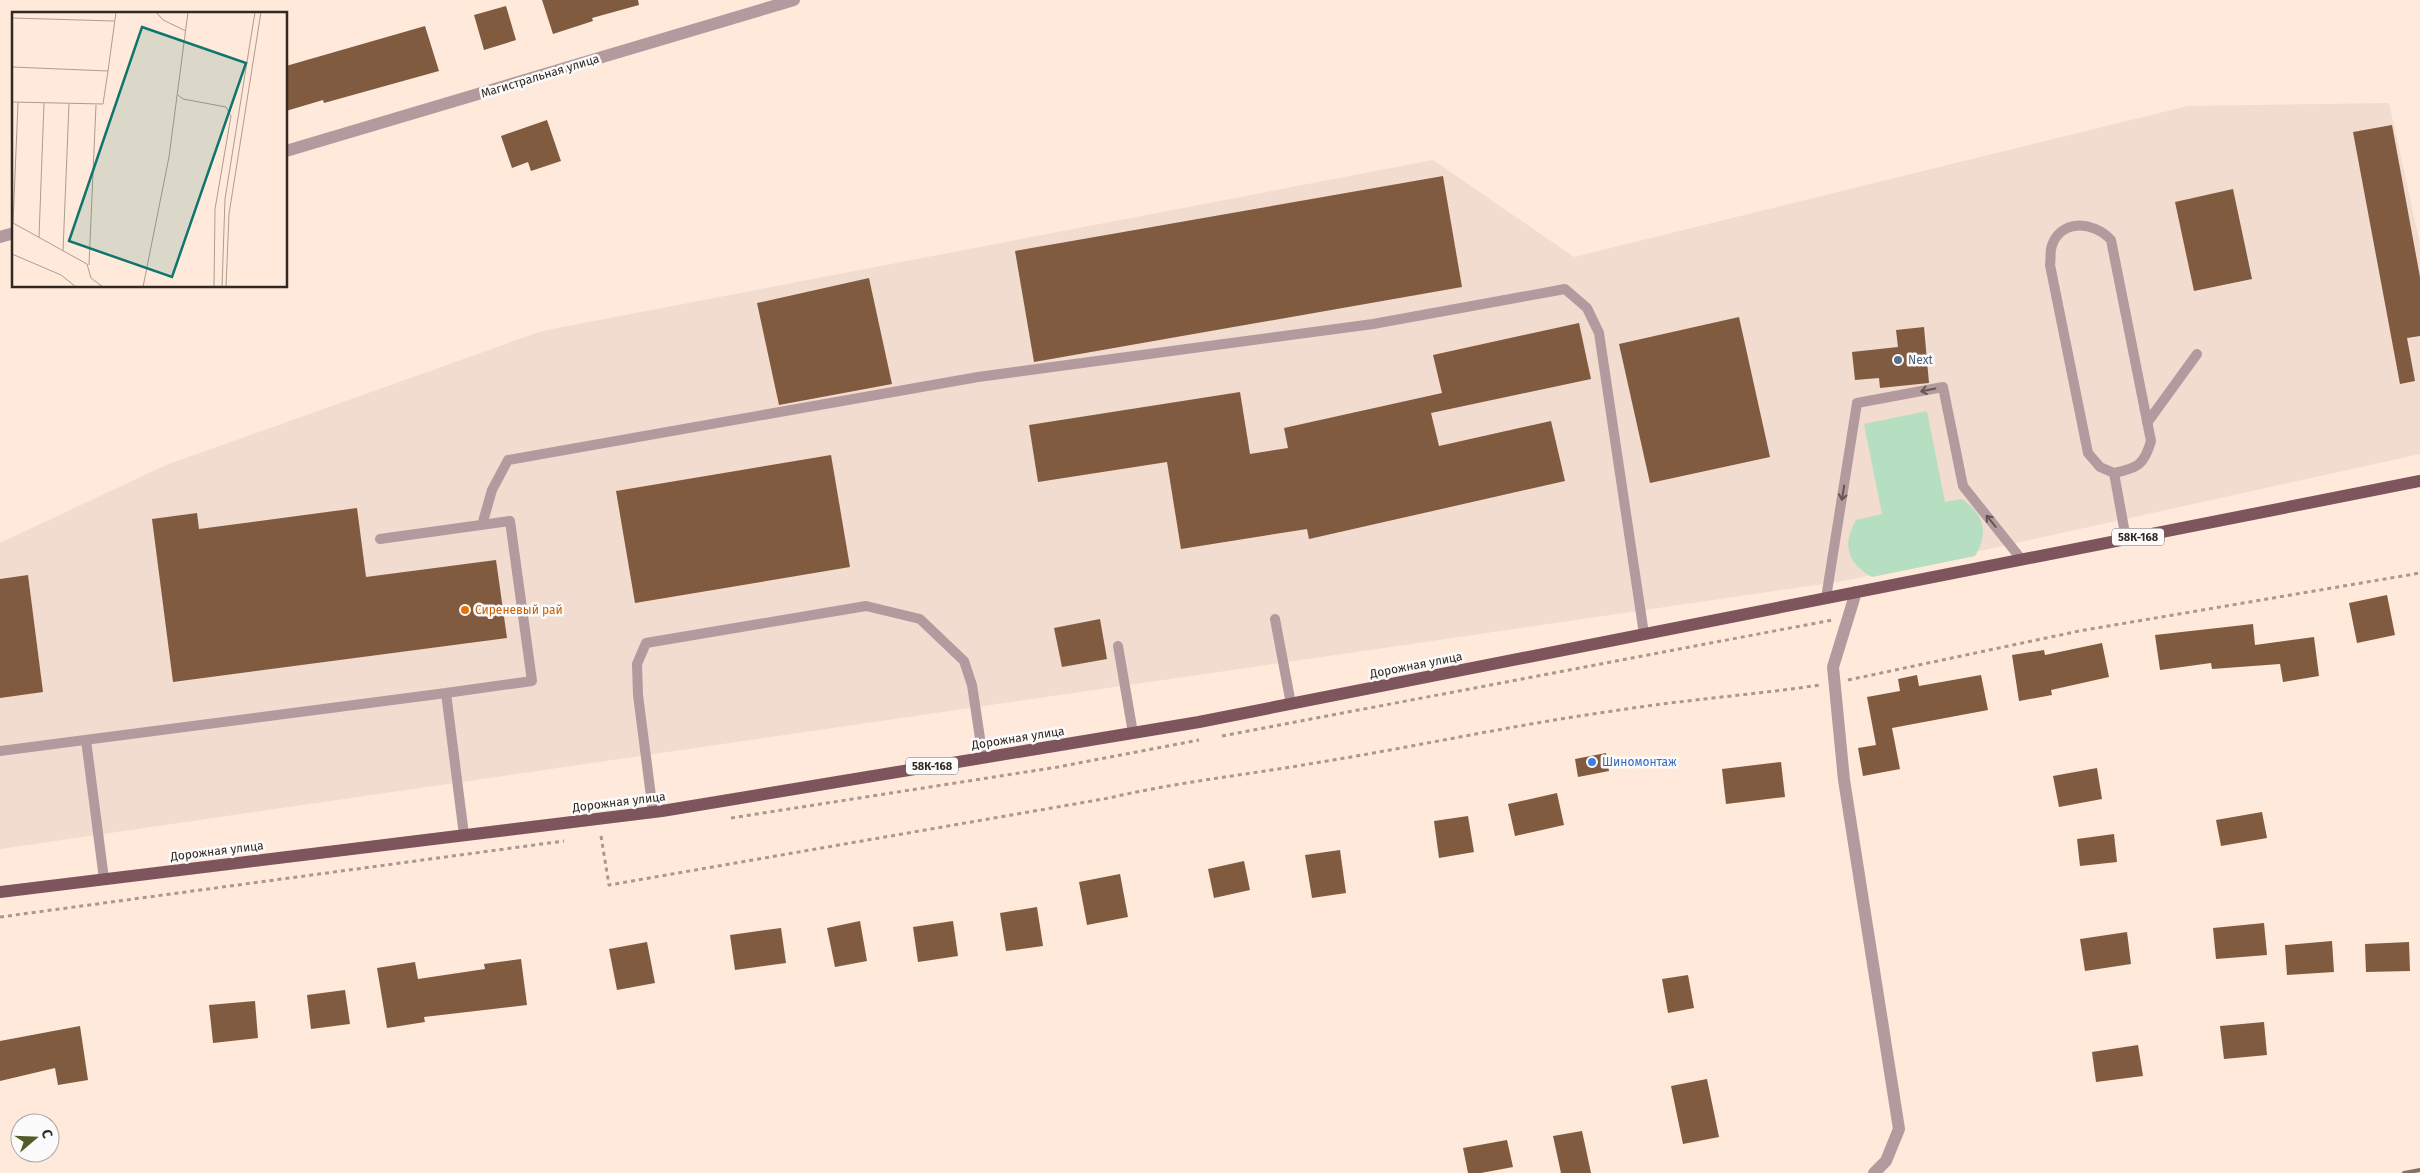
<svg xmlns="http://www.w3.org/2000/svg" width="2420" height="1173" viewBox="0 0 2420 1173" font-family="'Fira Sans',sans-serif">
<rect width="100%" height="100%" fill="#ffe9da"/>
<path fill="#f2dbcf" d="M2389,103L2420,244V454L1844,581L0,849V543L166,465L542,331L1433,160L1574,257L2188,106Z"/>
<path fill="#b5dfc0" d="M1927,411L1945,502L1962,499C1984,514 1989,533 1975,556L1872,577C1847,563 1842,545 1856,520L1882,514L1864,424Z"/>
<path fill="#805b3f" d="M542,0H638L639,5L592,18L593,21L553,34Z
M506,6L516,40L484,50L474,15Z
M425,26L439,71L324,103L323,100L286,111V66Z
M547,120L561,161L531,171L528,162L512,168L501,136Z
M2392,125L2420,277V336L2407,338L2415,381L2400,384L2353,132Z
M1443,176L1462,287L1034,362L1015,251Z
M2233,189L2252,279L2194,291L2175,202Z
M869,278L892,384L779,405L757,303Z
M1739,317L1770,457L1650,483L1619,344Z
M1579,323L1591,379L1431,413L1439,446L1551,421L1565,481L1309,539L1307,529L1181,549L1167,462L1038,482L1029,425L1240,392L1250,454L1288,448L1284,428L1442,393L1433,355Z
M1924,327L1929,383L1880,388L1879,378L1855,380L1852,352L1898,347L1896,330Z
M831,455L850,567L635,603L616,491Z
M357,508L366,577L496,560L507,638L173,682L152,519L197,513L199,529Z
M28,575L43,692L0,698V579Z
M2387,595L2395,635L2357,643L2349,603Z
M1100,619L1107,659L1062,667L1054,628Z
M2253,624L2255,645L2314,637L2319,676L2283,682L2280,664L2212,669L2211,663L2160,670L2155,635Z
M2102,643L2109,677L2051,690L2052,695L2019,701L2012,655L2044,650L2045,655Z
M1917,675L1919,686L1981,675L1988,710L1892,728L1900,769L1863,776L1858,748L1876,745L1867,697L1900,691L1898,679Z
M1606,753L1609,771L1578,777L1575,759Z
M1781,762L1785,797L1726,804L1722,769Z
M2097,768L2102,799L2059,807L2053,776Z
M1557,793L1564,825L1515,836L1508,804Z
M2262,812L2267,838L2221,846L2216,820Z
M1468,816L1474,852L1439,858L1434,821Z
M2114,834L2117,862L2080,866L2077,839Z
M1340,850L1346,893L1312,898L1305,855Z
M1244,861L1250,890L1214,898L1208,869Z
M1120,874L1128,917L1087,925L1079,882Z
M1037,907L1043,946L1006,951L1000,913Z
M860,921L867,961L835,967L827,928Z
M953,921L958,956L918,962L913,927Z
M2264,923L2267,955L2216,959L2213,928Z
M781,928L786,963L735,970L730,935Z
M2127,932L2131,964L2085,971L2080,939Z
M2332,941L2334,972L2287,975L2285,945Z
M647,942L655,983L617,990L609,949Z
M2409,942L2410,971L2366,972L2365,944Z
M521,959L527,1005L424,1017L425,1022L387,1028L377,968L415,962L418,979L485,969L484,964Z
M1688,975L1694,1008L1668,1013L1662,979Z
M345,990L350,1024L311,1029L307,995Z
M255,1001L258,1038L213,1043L209,1005Z
M2264,1022L2267,1055L2224,1059L2220,1026Z
M80,1026L88,1080L58,1085L55,1068L0,1081V1041Z
M2138,1045L2143,1076L2096,1082L2092,1052Z
M1707,1079L1719,1137L1683,1144L1671,1086Z
M1582,1131L1591,1173H1561L1553,1136Z
M1507,1140L1513,1167L1481,1173H1468L1463,1148Z"/>
<g fill="none" stroke-linecap="round" stroke-linejoin="round">
<path stroke="#a9988c" stroke-width="3" stroke-dasharray="4 4" stroke-linecap="butt" d="M1848,680L2079,631L2420,573
M1222,736L1832,620
M731,818L1058,767L1199,740
M601,836L609,885L1109,798C1177,782 1246,775 1315,763C1414,747 1513,725 1613,711C1682,700 1751,695 1820,685
M0,917L564,841"/>
<path stroke="#b29a9e" stroke-width="10" d="M2147,423L2197,354
M2114,473L2100,467L2088,453L2050,265C2051,260 2050,254 2051,249C2058,219 2093,220 2111,240L2151,441C2144,465 2138,468 2114,473L2126,539
M482,525L492,490L508,460L978,377L1373,324L1565,289L1587,308L1599,333L1644,634
M380,539L510,521L532,681L446,693
M1826,598L1857,403L1943,387L1963,486L2022,560
M1275,619L1291,704
M1118,646L1133,733
M86,740L104,879
M0,751L446,693L464,835
M653,812L638,695L637,664L646,643L866,606L920,619L964,661L972,685L983,758"/>
<path stroke="#b29a9e" stroke-width="12" d="M286,151L794,0
M0,237L14,233
M1856,592L1833,667L1844,780L1899,1129L1886,1161L1874,1173"/>
<path stroke="#7e555c" stroke-width="12" d="M0,892L662,811L1199,722L2420,481"/>
<path stroke="#817268" stroke-width="4" d="M2404,1173L2420,1170"/>
</g>
<defs><path id="oneway-shaft" d="M-6 0H5M1.5-3L5.5 0L1.5 3" fill="none" stroke-width="1.6" stroke-linecap="round" stroke-linejoin="round" transform="scale(1.25)"/></defs>
<g stroke="#655653">
<use href="#oneway-shaft" transform="translate(1928 390) rotate(169)"/>
<use href="#oneway-shaft" transform="translate(1843 493) rotate(99)"/>
<use href="#oneway-shaft" transform="translate(1991 521) rotate(-129)"/>
</g>
<circle fill="#5c6f8a" stroke="#fbfbfb" stroke-width="2" cx="1898" cy="360" r="5"/>
<circle fill="#e8710a" stroke="#fbfbfb" stroke-width="2" cx="465" cy="610" r="5"/>
<circle fill="#3f7fe0" stroke="#fbfbfb" stroke-width="2" cx="1592" cy="762" r="5"/>
<g text-anchor="middle" dominant-baseline="central" stroke-width="5" stroke-linejoin="round" paint-order="stroke">
<g fill="#fbfbfb" stroke="#6e6762" stroke-width="1">
<rect x="2112" y="528.5" width="52" height="17" rx="4"/>
<rect x="906" y="757.5" width="52" height="17" rx="4"/>
</g>
<g font-size="11" font-weight="bold" fill="#322821">
<text x="2138" y="537">58К-168</text>
<text x="932" y="766">58К-168</text>
</g>
<g font-size="12" fill="#322821" stroke="#fbfbfb">
<text transform="translate(540 76) rotate(-17)">Магистральная улица</text>
<text transform="translate(1416 665) rotate(-11)">Дорожная улица</text>
<text transform="translate(1018 738) rotate(-9)">Дорожная улица</text>
<text transform="translate(619 802) rotate(-7)">Дорожная улица</text>
<text transform="translate(217 851) rotate(-7)">Дорожная улица</text>
</g>
<g font-size="12" fill="#4e5e75" stroke="#fbfbfb" text-anchor="start">
<text x="1908" y="360">Next</text>
</g>
<g font-size="12" fill="#c56008" stroke="#fbfbfb" text-anchor="start">
<text x="475" y="610">Сиреневый рай</text>
</g>
<g font-size="12" fill="#366cbe" stroke="#fbfbfb" text-anchor="start">
<text x="1602" y="762">Шиномонтаж</text>
</g>
</g>
<g transform="translate(12 12)">
<rect width="275" height="275" fill="#ffe9da"/>
<path fill="none" stroke="#ad9c90" stroke-width="1" d="M144,0L151,8L174,19M0,6L102,9M0,55L96,59L104,0M166,83L171,87L214,95L219,104L203,197L202,275M0,90L91,92L96,59M1,211L6,91M1,211L75,252L79,266L91,275M27,225L32,91M51,239L57,92M0,242L49,263L64,275M77,253L84,93M131,275L157,145L176,0M210,275L213,187L243,0M214,275L217,202L249,0"/>
<path fill="#0f766e" fill-opacity="0.15" stroke="#0f766e" stroke-width="2.5" d="M130,15L234,51L160,265L57,229Z"/>
<rect width="275" height="275" fill="none" stroke="#322821" stroke-width="2.5"/>
</g>
<g transform="translate(35 1138) rotate(71)"><circle r="24" fill="#fbfbfb" stroke="#aba7a4"/>
<path d="M0-4L9 19L0 12L-9 19Z" fill="#545a29"/>
<text y="-8" font-size="14" font-weight="bold" text-anchor="middle" fill="#322821">С</text>
</g>
</svg>
